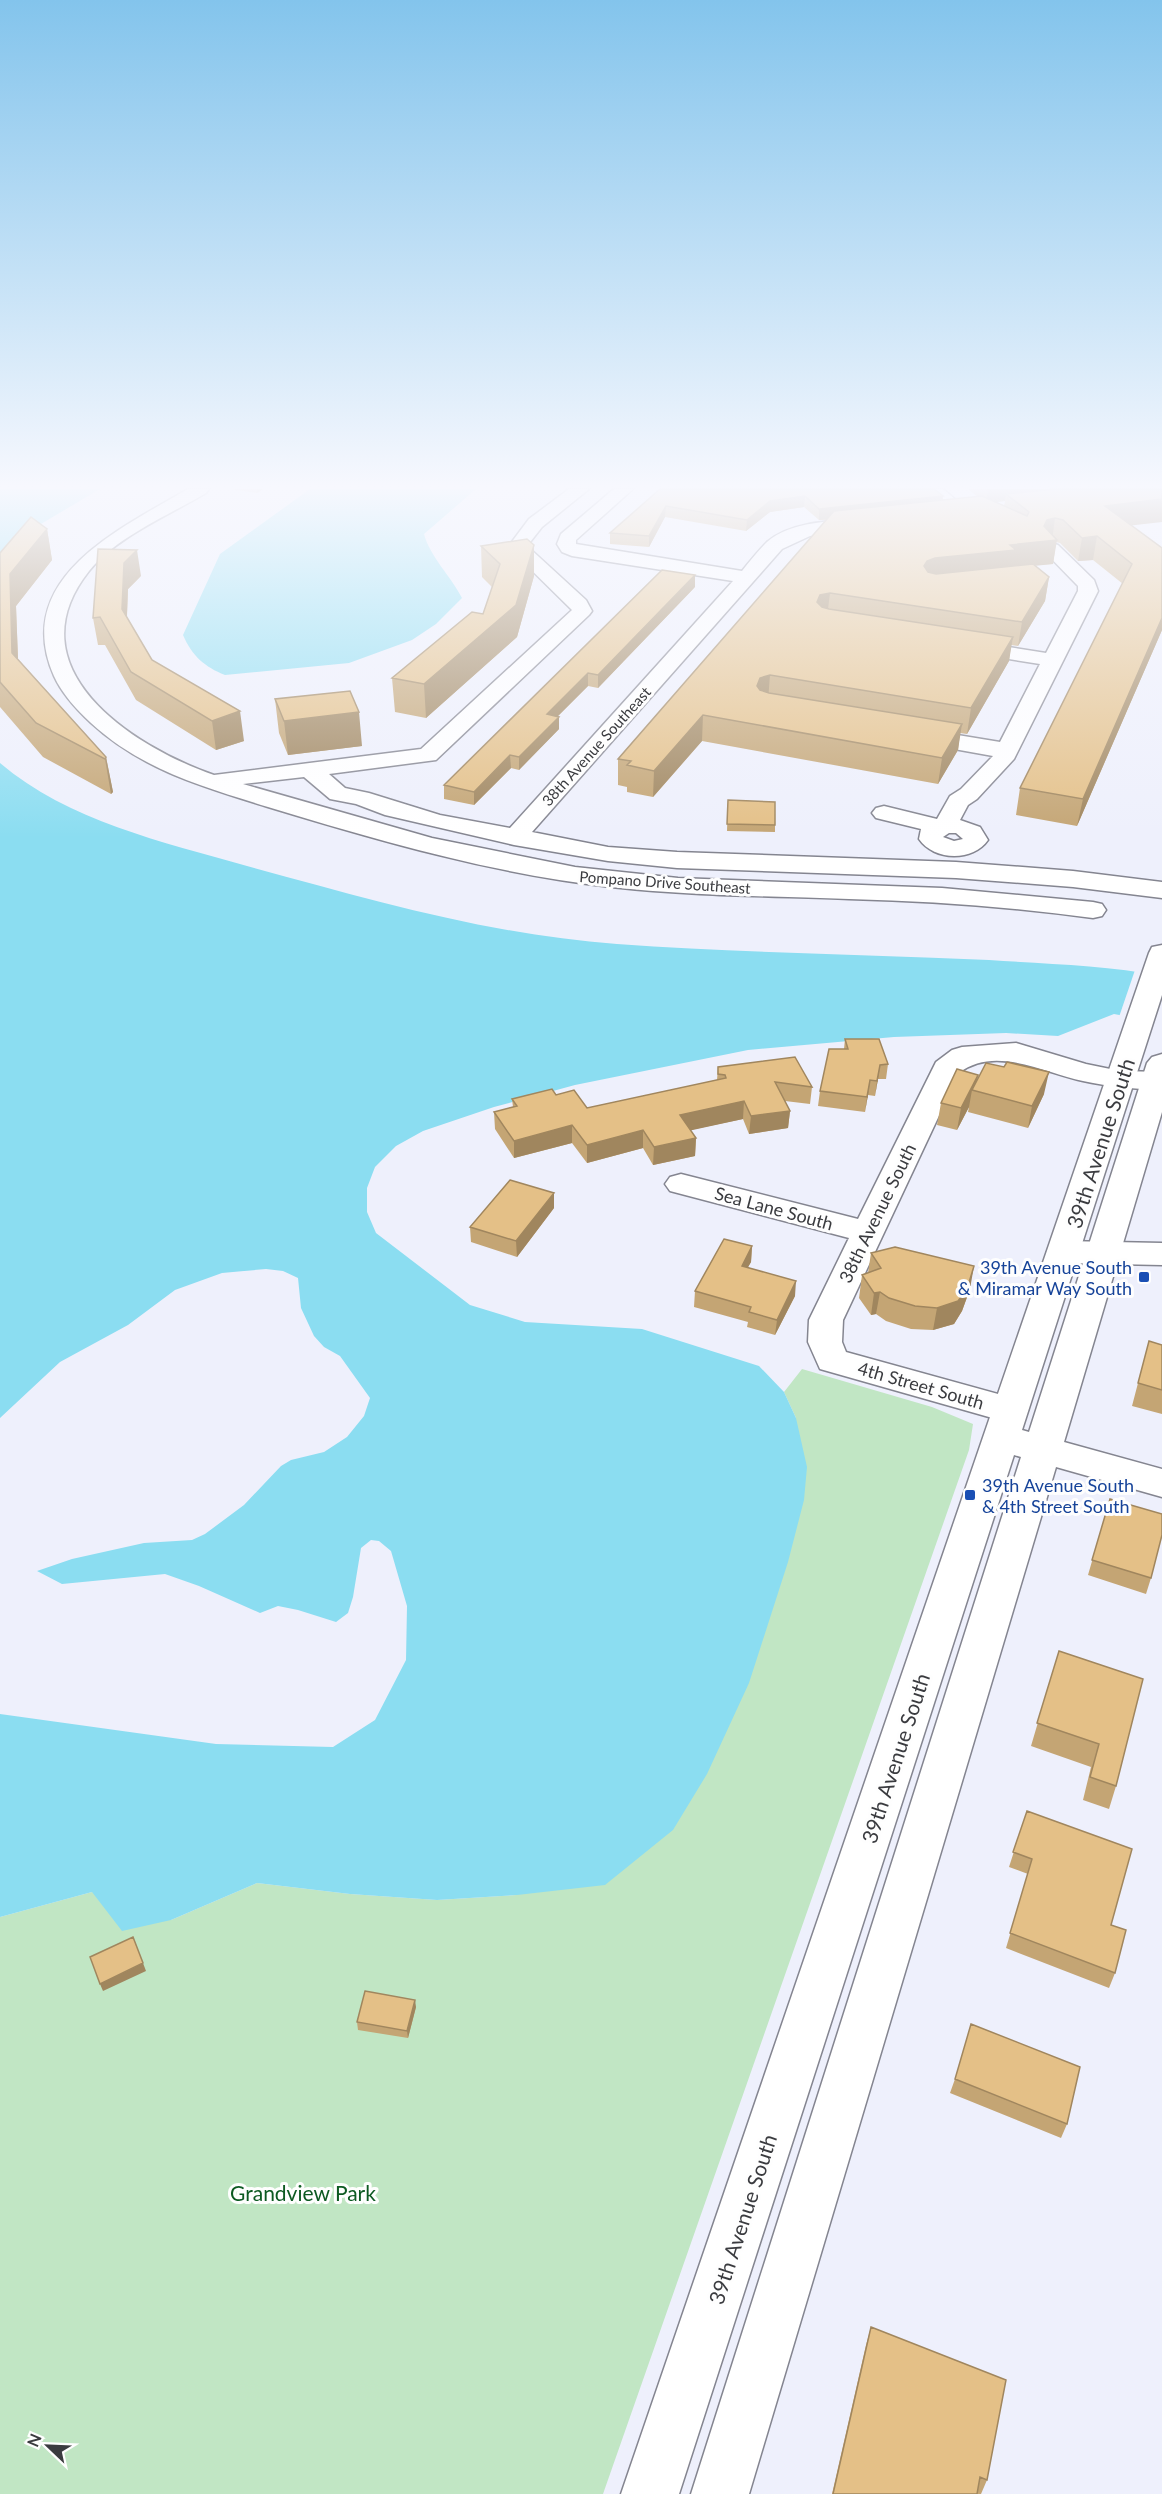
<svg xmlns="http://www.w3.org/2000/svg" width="1162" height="2494" viewBox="0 0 1162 2494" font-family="Lato,sans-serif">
<rect width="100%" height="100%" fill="#eef0fc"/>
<path fill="#c1e6c4" d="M802,1369L932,1407L973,1424L969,1450L603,2494H0V1917L92,1892L171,1920L257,1883L350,1894L437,1900L517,1895L796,1418L784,1392Z"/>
<path fill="#8bddf1" d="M0,489H100L24,534L0,553Z
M310,489H476L424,534C430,557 451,576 462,598L436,624L412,640L349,663L225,675C205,667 192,656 183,635L220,554Z
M0,763C68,821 163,842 247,866C369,899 490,935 617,944C740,953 865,954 989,960C1047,964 1105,965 1162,976V1023L1114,1014L1058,1036L1006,1033L894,1037L748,1050L575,1085L494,1107L423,1131L396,1146L375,1167L367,1188V1212L376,1233L470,1305L525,1322L642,1329L759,1366L784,1392L796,1418L807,1467L804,1500L788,1562L749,1683L707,1774L673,1830L605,1885L517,1895L437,1900L350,1894L257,1883L171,1920L122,1931L92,1892L0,1917V1714L216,1744L333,1747L375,1720L406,1660L407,1606L391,1551L379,1541L371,1540L361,1548L353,1597L348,1613L336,1622L298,1610L278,1606L260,1613L199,1586L165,1574L62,1584L37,1571L72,1559L144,1543L192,1540L205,1534L244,1505L281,1466L291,1460L324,1452L347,1437L364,1416L370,1398L340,1356L324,1347L314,1336L301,1308L298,1278L283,1271L266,1269L222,1273L175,1290L128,1325L60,1362L0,1418Z"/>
<path fill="#eef0fc" d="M1135,970L1162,975V1026L1119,1017Z"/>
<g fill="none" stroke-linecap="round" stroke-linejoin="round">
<g stroke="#848590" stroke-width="3">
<path id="minor" d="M188,489H209L206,493C169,515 116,537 89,571C12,668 131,746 214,775L421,749L572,610L508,547L529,519L569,489H589L542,527L527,546L586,600L592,611L589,615L436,760L329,774L345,788L369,793L440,815L510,828L733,581L572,556L562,552L557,544L561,534L614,489H633L576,540V544L742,571C750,561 758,551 767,542C791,521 833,521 863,519L869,520L872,524L869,528L810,536L782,549L532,832L608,847L677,852L956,862L1073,871L1162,882V898L1073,887L956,878L677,868L608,861L514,845L385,815L356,804L330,799L304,777L243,784L432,838L575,867L678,878L942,888L1093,902L1102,904L1106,910L1102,916L1093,918C1012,907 931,901 849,899C770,896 690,896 611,887C494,874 380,841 268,807C204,787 142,770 91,723C77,710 62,694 54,676C11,578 120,529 188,489Z
M924,489H943L971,513L968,517H956Z
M1051,543L1058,545L1094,580L1098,591L1014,759L977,799L968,805L960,820L980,827L988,840C973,862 934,861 919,839L921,829L876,818L872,813L876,808L884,806L937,819L950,796L961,789L993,756L915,742L907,740L904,735L907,730L915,728L1000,742L1040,664L965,652L958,650L955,646L958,642L965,640L1046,653L1078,591V586L1042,549L1044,545ZM949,833H956L963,839L954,841L943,837Z
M1016,1043L1086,1064L1120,1071L1162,1072V1090C1135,1089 1110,1087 1083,1081C1044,1073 995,1045 959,1073L843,1320L842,1342L846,1352L1023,1401L1028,1410L1023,1419L1010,1423L820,1369L808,1342L809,1320L849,1238L670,1191L665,1184L670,1177L681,1174L858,1219L936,1062L952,1050L962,1047Z
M1064,1241L1162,1243V1265L1064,1263L1052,1260L1047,1252L1052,1244Z"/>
</g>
<g stroke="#848590" stroke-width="3">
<path id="tertiary" d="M1162,945V995L1022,1430L1029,1432L1147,1063L1152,1057L1162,1054V1112L1064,1442L1162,1469V1497L1056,1467L749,2494H691L1021,1457L1014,1455L679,2494H621L1149,953L1152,947Z"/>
</g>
<use href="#minor" fill="#fff" fill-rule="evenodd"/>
<use href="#tertiary" fill="#fff" fill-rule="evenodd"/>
</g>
<path fill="#c4a574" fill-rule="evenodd" d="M231,489H263L257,493Z
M660,489L943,500L978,497L968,489H1162L1131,525L1162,548V630L1077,826L1016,815L1020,788L1123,584L1093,560L1078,561L1060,543L1056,542L1053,564L1035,565L1049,577L1045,601L1018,646L1011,645L1009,661L967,734L960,733L958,750L938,784L702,741L653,797L627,792V787L618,785V759L826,520H819L804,507L770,512L746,531L665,517L649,547L610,544V533ZM1005,501L1004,506L995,502Z
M47,529L52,560L16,606L18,659L106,757L113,792L111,794L43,757L0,707V553Z
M534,545V576L517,637L426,718L395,712L392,678L483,614L492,587L482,577L481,546Z
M141,576L128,589L127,617L152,660L244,741L216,750L136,700L105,645H98L93,618Z
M695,587L598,688L588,686L558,716L559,729L519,770L511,768L474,805L444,799V785Z
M275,699L362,746L288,755L279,733Z
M728,800L775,825V832L727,831Z
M845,1039L888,1064L886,1079H878L875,1096L868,1095L865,1112L818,1106L820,1091L844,1049Z
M718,1067L812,1087L810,1104L785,1101L790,1111L788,1128L749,1134L743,1119L690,1130L696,1138L695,1156L653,1165L643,1148L587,1163L572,1143L514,1158L495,1129L494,1112L513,1107L512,1099L556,1095L587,1108L717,1080Z
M977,1079L1044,1094L1028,1128L968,1112L969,1107L957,1130L937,1125L941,1103Z
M554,1208L517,1257L471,1242L470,1227Z
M752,1246L751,1262L748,1267L795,1296L775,1335L747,1327L748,1322L694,1307L695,1291Z
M871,1253L970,1289L962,1311L954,1324L933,1330L911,1329L886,1321L876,1314L871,1315L859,1298L862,1275L868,1273Z
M1149,1341L1162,1345V1414L1132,1406Z
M1110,1499L1151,1578L1146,1594L1088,1575Z
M1059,1651L1116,1786L1109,1809L1083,1800L1091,1767L1031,1746Z
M1027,1811L1111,1925L1115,1973L1109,1988L1006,1948L1028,1874L1009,1867Z
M416,2007L408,2038L358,2030L357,2022Z
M955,2079L1067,2124L1061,2138L950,2093Z
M871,2327L987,2480L981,2494H832L866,2345Z"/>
<path fill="#a0865e" d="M257,489H263L257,493Z
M988,489H1139L1006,494L1005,501L986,503Z
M805,496L804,507L770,512L746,531L747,520L770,501Z
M943,496L942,507L819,520V509Z
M1162,499V522L1100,529L1105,506Z
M666,506L665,517L649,547V536Z
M1055,518L1052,541L1057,540L1053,564L1014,568L932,582L924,566L927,561L935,558L1010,545L1044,526L1047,520Z
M47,529L52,560L16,606L19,686L12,653L10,574Z
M1097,536L1093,560L1078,561L1082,538Z
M534,545V576L517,637L426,718L424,684L516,605Z
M137,550L141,576L128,589L126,636L122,609L124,563Z
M695,575V587L598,688V675Z
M1049,577L1045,601L1018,646L1022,622Z
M830,593L827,617L817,602L820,595Z
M1162,618V630L1077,826L1083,799Z
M1013,637L1009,661L967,734L971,708Z
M588,673V686L547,727V714Z
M770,675L768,701L758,704L757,686L760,678Z
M240,711L244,741L216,750L212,721Z
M359,712L362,746L288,755L284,721Z
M703,715L702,741L653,797L654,771Z
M559,717V729L519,770V757Z
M962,724L958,750L938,784L942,758Z
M510,755L511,768L474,805V792Z
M106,757L113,792L111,794L105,759Z
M880,1065L878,1079L875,1096L877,1081Z
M1049,1072L1044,1094L1028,1128L1032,1106Z
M978,1075L975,1091L972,1090L969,1107L957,1130L961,1108Z
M870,1080L868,1095L865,1112L867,1097Z
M744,1101L743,1119L679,1133L680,1115Z
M790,1111L788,1128L749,1134L751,1116Z
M572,1125V1143L514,1158V1141Z
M643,1130V1148L587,1163V1145Z
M696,1138L695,1156L653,1165L654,1147Z
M554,1193V1208L517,1257L516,1241Z
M752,1246L751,1262L740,1281L742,1266Z
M974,1266L970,1289L962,1311L954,1324L933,1330L937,1308Z
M796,1281L795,1296L775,1335L777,1320Z
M880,1292L876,1314L871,1315L874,1293Z
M143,1963L146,1971L103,1991L100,1984Z
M415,2000L416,2007L408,2038L407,2031Z"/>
<path fill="#e4c087" stroke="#a0865e" stroke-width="1.5" d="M660,489H934L943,496L819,509L805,496L770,501L747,520L666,506L649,536L610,533Z
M1058,489H1162V499L1105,506L1162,548V618L1083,799L1020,788L1132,564L1097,536L1082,538L1063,520L1055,518L1047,520L1044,526L1057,540L1010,545L1016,550L935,558L927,561L924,566L928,572L936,574L1033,564L1049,577L1022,622L830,593L820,595L817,602L822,607L829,609L1013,637L971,708L770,675L760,678L757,686L760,690L769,693L962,724L942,758L703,715L654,771L627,765L631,761L618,759L834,511L982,496L1027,516L1029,512L1006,494Z
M31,517L47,529L10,574L12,653L106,757L105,759L36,723L0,682V553Z
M527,539L534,545L516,605L424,684L392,678L472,612L483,614L500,564L481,546Z
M98,549L137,550L124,563L122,609L152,660L240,711L212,721L131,672L100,617L93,618Z
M662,570L695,575L598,675L588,673L547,714L559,717L519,757L510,755L474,792L444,785Z
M350,691L359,712L284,721L275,699Z
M728,800L775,802V825L727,824Z
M845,1039H879L888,1064L880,1065L877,1081L870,1080L867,1097L820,1091L829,1049H848Z
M795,1057L812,1087L775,1082L790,1111L751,1116L744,1101L680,1115L696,1138L654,1147L643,1130L587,1145L572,1125L514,1141L494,1112L517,1106L512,1099L552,1089L556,1095L574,1090L587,1108L726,1078L725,1075L718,1074V1067Z
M1007,1062L1049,1072L1032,1106L972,1090L986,1063L1004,1067Z
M957,1069L978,1075L961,1108L941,1103Z
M510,1180L554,1193L516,1241L470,1227Z
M724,1239L752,1246L742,1266L796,1281L777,1320L749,1312L751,1307L695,1291Z
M895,1247L974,1266L967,1289L958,1301L937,1308L915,1306L889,1298L880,1292L874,1293L862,1275L881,1268L871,1253Z
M1149,1341L1162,1345V1390L1138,1383Z
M1110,1499L1162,1514V1535L1151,1578L1092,1560Z
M1059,1651L1143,1679L1116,1786L1090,1777L1099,1744L1037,1723Z
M1027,1811L1132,1849L1111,1925L1126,1930L1115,1973L1010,1933L1032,1859L1013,1852Z
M133,1937L143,1963L100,1984L90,1957Z
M365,1991L415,2000L407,2031L357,2022Z
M971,2024L1080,2067L1067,2124L955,2079Z
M871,2327L1006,2380L987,2480L980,2477L977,2494H833Z"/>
<linearGradient id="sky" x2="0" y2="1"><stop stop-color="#83c4ec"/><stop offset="0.58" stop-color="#f7f8fe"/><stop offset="1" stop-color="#f7f8fe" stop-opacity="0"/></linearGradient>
<rect width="1162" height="838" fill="url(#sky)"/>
<g fill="#1a4fb4" stroke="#fefefe" stroke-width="2">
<rect x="1138" y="1271" width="12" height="12" rx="3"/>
<rect x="964" y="1489" width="12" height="12" rx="3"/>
</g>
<g text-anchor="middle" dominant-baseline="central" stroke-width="6" stroke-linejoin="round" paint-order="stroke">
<g font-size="15" fill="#3a3b3f" stroke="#fefefe">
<text transform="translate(596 746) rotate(-48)">38th Avenue Southeast</text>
<text transform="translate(665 882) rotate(4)">Pompano Drive Southeast</text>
</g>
<g font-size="18" fill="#3a3b3f" stroke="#fefefe">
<text transform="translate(774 1208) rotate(15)">Sea Lane South</text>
<text transform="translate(877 1213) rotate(-64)">38th Avenue South</text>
<text transform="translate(921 1385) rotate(16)">4th Street South</text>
</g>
<g font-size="18" fill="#164399" stroke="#fefefe" text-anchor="end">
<text x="1132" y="1267">39th Avenue South<tspan x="1132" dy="21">&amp; Miramar Way South</tspan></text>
<text x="982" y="1485" text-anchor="start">39th Avenue South<tspan x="982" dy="21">&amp; 4th Street South</tspan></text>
</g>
<g font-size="21" fill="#3a3b3f" stroke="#fefefe">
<text transform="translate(1100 1143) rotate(-72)">39th Avenue South</text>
<text transform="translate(895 1758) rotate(-72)">39th Avenue South</text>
<text transform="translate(742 2219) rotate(-72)">39th Avenue South</text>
</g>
<g font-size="21" fill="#0c5921" stroke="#fefefe">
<text x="303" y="2192">Grandview Park</text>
</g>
</g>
<g transform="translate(48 2446) rotate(293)" stroke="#fefefe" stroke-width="4.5" paint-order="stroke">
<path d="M0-4.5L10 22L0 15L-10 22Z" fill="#3a3b3f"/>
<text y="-9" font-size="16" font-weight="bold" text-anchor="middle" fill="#3a3b3f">N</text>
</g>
</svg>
